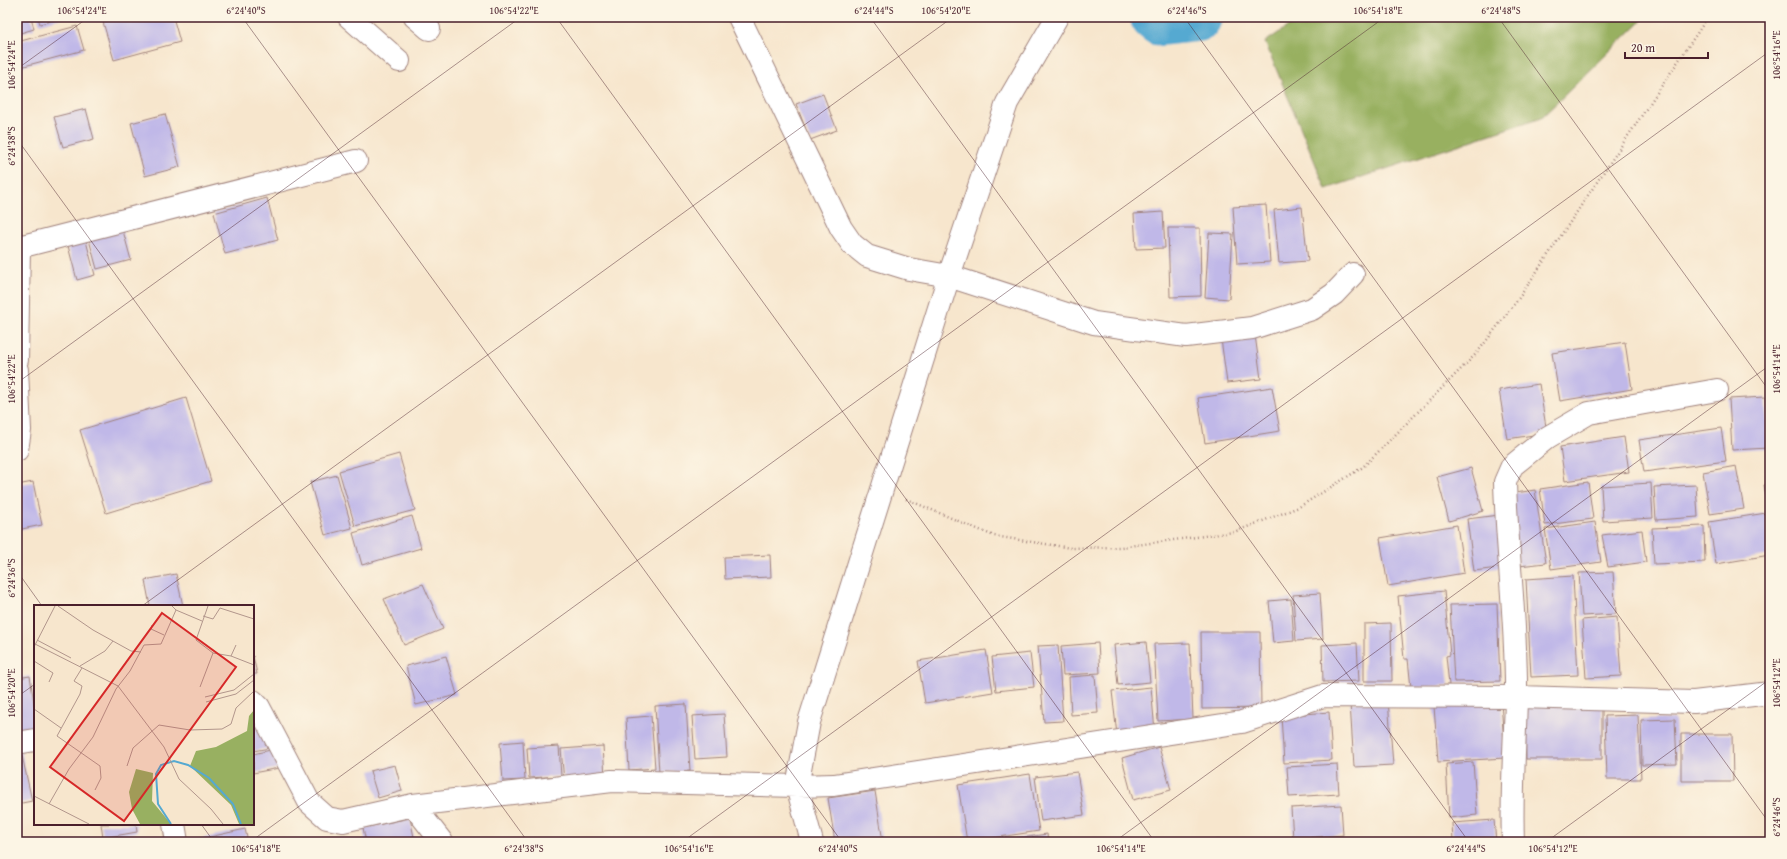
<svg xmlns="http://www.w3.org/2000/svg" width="1787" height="859" viewBox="0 0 1787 859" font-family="'Gentium Book Plus',serif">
<rect width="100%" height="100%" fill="#fcf5e5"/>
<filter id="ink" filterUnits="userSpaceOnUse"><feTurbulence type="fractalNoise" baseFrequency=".025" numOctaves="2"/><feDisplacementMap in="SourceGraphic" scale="8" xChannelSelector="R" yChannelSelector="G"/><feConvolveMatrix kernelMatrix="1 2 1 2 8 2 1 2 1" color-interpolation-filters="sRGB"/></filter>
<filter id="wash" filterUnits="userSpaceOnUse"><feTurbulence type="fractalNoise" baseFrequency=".012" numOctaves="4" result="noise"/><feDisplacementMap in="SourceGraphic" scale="16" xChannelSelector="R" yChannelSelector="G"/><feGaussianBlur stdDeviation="0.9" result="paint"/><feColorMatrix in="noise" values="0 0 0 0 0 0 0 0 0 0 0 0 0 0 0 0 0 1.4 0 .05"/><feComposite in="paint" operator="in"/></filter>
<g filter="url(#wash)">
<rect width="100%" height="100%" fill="#f7e6cd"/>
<path fill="#98b061" stroke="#716846" d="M1302,17H1645L1542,117L1326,189L1265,42Z"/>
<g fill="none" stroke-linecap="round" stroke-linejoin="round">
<path stroke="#55a9d1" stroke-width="50" d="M1155,17L1160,21L1197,17"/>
</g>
<g id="blocks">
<path fill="#c0b8e8" d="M17,17H31L34,29L17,34Z
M38,17H64L40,24Z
M120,17H173L180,42L114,60L103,22Z
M77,26L84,50L17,68V42Z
M823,94L837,130L810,140L796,104Z
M86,109L94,139L63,147L54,117Z
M165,114L180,167L145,176L131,123Z
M267,198L278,240L225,254L214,213Z
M1266,205L1270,262L1237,264L1233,207Z
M1302,207L1308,261L1279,263L1274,210Z
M1163,212L1165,248L1136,249L1134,214Z
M122,227L131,260L97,269L88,236Z
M1168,228H1200L1201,296L1170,297Z
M1209,233L1233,234L1229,299L1205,297Z
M86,241L95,275L77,280L68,246Z
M1255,335L1261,379L1227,383L1221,339Z
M1625,342L1632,389L1560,401L1552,353Z
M1539,384L1547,433L1507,439L1499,390Z
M1272,387L1280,431L1205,443L1198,398Z
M1765,397L1769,448L1732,450L1729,399Z
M186,398L211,481L106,513L80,430Z
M1721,428L1726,461L1644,472L1639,440Z
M1624,437L1629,472L1565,481L1560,447Z
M399,454L415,510L355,526L339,471Z
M1736,466L1744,509L1710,514L1703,472Z
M1471,468L1483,511L1449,521L1437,477Z
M337,475L352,528L325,535L310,482Z
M33,482L42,525L17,530V485Z
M1588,482L1593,519L1545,525L1540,489Z
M1651,483L1653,518L1603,521L1601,486Z
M1770,484V512L1769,513L1764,485Z
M1696,485L1698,517L1656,520L1654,487Z
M1535,490L1546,563L1519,566L1509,494Z
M1766,513L1770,538V555L1716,564L1709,522Z
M1499,515L1506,567L1474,571L1467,519Z
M412,516L421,548L362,565L353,533Z
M1595,522L1601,562L1551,569L1545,529Z
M1457,525L1464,573L1388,586L1380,538Z
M1704,526L1705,562L1654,564L1652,528Z
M1642,530L1646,562L1608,567L1602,535Z
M770,555L771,577L725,579L724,557Z
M1613,572L1616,614L1582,616L1579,573Z
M176,574L183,606H150L145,580Z
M1573,576L1578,675L1531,677L1526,579Z
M423,584L443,629L404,645L384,599Z
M1444,591L1450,655L1446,656L1449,685L1411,688L1408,659H1404L1398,596Z
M1320,593L1323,639L1296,641L1293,595Z
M1291,599L1294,641L1273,643L1269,601Z
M1497,604L1500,681L1454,682L1450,605Z
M1617,617L1621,676L1586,678L1582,620Z
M1391,623L1392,681H1364V624Z
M1201,632H1260L1261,708L1202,709Z
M1146,642L1150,682L1118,685L1114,645Z
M1098,643L1100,673L1063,675L1061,646Z
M1190,643L1193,719L1158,721L1154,644Z
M1357,643L1359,681L1323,682L1322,645Z
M1058,645L1063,721L1044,722L1038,646Z
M986,650L993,692L925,703L918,661Z
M1030,653L1034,687L996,691L992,657Z
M253,656L257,674H253Z
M446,656L457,695L416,705L406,666Z
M1095,675L1098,713L1071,715L1069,677Z
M30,676L35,710V732L17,734V678Z
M1151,687L1155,731L1117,735L1112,691Z
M1388,700L1393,765L1354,767L1350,703Z
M1501,702L1505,758L1438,762L1434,706Z
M1525,702L1602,703V759H1526Z
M686,704L690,771L659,773L655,706Z
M1329,712L1332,760L1284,763L1281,716Z
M724,714L727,757L695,759L692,716Z
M1638,715L1641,779H1607L1605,716Z
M651,716L655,768L629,770L626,718Z
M1675,719L1677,764L1642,765L1641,720Z
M265,721L270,748L253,751V724Z
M1681,734H1732L1733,781H1681Z
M523,741L525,780L503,781L500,743Z
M559,746L561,776L529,778L527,748Z
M603,746L605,777L564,781L561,749Z
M1159,747L1171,790L1133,800L1122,758Z
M275,749L279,768L253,773V754Z
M21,751L32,801L17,804V752Z
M1473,762L1477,815L1449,818L1446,764Z
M1337,764L1339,794L1289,797L1287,767Z
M395,765L402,791L378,798L370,771Z
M1077,772L1084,815L1041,821L1035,777Z
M1030,774L1039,831L967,842L958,785Z
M875,791L883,842H835L828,798Z
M1341,805L1343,835L1293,839L1291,808Z
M410,818L415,842H366L363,828Z
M1494,820L1496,842H1453L1452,823Z
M101,824H136L137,832L103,838Z
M245,829L248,842H192V841Z
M1047,834L1048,842H1002V841Z
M1672,839V842H1655V841Z
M1216,840H1271V842H1216Z"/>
</g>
</g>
<g filter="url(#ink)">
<use href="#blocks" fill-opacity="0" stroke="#a0827c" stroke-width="1"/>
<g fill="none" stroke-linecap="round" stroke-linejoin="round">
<g stroke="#a0827c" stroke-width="24">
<path id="minor" d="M349,17L399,61
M415,17L429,29
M739,17L841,228L852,244L867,256L909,269L949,276L1094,323L1186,336L1252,328L1312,309L1334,294L1353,274
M17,244L19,247L17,360
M19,247L356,161
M17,370L20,430L17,450
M253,701L259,707L309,802L327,818L343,821L413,805L612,781L797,786L834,785L1242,722L1323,696L1516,697L1694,702L1770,693
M17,743L35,740
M413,805L442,842
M174,824L177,842
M812,842L797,786L809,722L949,276L1007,103L1057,17
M1513,842C1511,793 1515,745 1516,697C1517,625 1507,554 1505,482L1512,466L1548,437L1589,413L1717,390"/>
</g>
<path stroke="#a0827c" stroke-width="2.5" stroke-dasharray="1 3" stroke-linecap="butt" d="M906,499L994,536L1071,548L1121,547L1234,532L1299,507L1363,467L1477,353L1519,298L1708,17"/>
<use href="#minor" stroke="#fff" stroke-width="22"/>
</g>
</g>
<path fill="none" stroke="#4a1f2b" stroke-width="1" stroke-opacity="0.45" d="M242,17L842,842M556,17L1155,842M870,17L1469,842M1184,17L1770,824M1498,17L1770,392M17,69L89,17M17,139L528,842M17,383L521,17M17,571L42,606M142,606L953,17M17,697L35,684M201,824L214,842M250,842L1385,17M682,842L1770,51M1114,842L1770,365M1546,842L1770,679"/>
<g transform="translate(34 605)">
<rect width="220" height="220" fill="#f7e6cd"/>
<path d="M220,105V219H205L197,200L156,161L162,146L182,142L213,126L215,111ZM102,164L119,168L118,196L137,219H106L98,204L95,187Z" fill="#98b061"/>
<path fill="none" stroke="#55a9d1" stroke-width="2" d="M137,219L124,199L122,169L127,160L140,156L154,160L175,173L199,199L207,219"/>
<path fill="none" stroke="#b2968c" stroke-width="1" d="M24,1L59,25L97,46L107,47M138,1L142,5L168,16M174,1L162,35L179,48L197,51L220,60M169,11L179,14L186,3L220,14M118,20L117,24L130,30M3,35L37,53M1,39L84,81L130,142L145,174L177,204L189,219M0,42L21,1M197,51L202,40M0,56L19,68L15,77M46,61L71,46L79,36M48,63L40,76L48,81L46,89L23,131L66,161L67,173L61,185M166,82L179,48M171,92L200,85L220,69M172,97L202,89L220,75M0,104L27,123M93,161L99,143L125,120L156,125L188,124L197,119L202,103L220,86M0,191L55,219M15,199L35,164L59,132L82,84L96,66L110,40L127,39L142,5"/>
<path fill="#d62828" fill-opacity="0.15" stroke="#d62828" stroke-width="2" d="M128,8L202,62L90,216L16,162Z"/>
<rect width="220" height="220" fill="none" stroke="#4a1f2b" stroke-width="2"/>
</g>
<rect width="1787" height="859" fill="none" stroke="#fcf5e5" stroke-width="44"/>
<path d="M1625 52v6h83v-6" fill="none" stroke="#4a1f2b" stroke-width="2"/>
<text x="1631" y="52" font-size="12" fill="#4a1f2b" stroke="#fcf5e5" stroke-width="3" paint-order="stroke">20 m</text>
<rect x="22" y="22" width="1743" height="815" fill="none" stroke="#4a1f2b" stroke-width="1.5"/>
<g font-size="10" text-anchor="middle" fill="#4a1f2b">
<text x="82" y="14">106°54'24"E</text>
<text x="246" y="14">6°24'40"S</text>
<text x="514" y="14">106°54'22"E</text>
<text x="874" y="14">6°24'44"S</text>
<text x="946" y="14">106°54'20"E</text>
<text x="1187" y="14">6°24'46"S</text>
<text x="1378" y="14">106°54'18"E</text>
<text x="1501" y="14">6°24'48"S</text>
<text transform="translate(1776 55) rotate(-90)" y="4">106°54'16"E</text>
<text transform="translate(11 65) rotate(-90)" y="4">106°54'24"E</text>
<text transform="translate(11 146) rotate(-90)" y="4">6°24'38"S</text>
<text transform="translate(1776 369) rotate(-90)" y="4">106°54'14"E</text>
<text transform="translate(11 379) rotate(-90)" y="4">106°54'22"E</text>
<text transform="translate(11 578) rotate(-90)" y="4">6°24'36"S</text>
<text transform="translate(1776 683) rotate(-90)" y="4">106°54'12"E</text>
<text transform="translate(11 693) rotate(-90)" y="4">106°54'20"E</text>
<text transform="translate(1776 817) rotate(-90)" y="4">6°24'46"S</text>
<text x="256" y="852">106°54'18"E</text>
<text x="524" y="852">6°24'38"S</text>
<text x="689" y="852">106°54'16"E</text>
<text x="838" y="852">6°24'40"S</text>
<text x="1121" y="852">106°54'14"E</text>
<text x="1466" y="852">6°24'44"S</text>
<text x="1553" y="852">106°54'12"E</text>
</g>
</svg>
